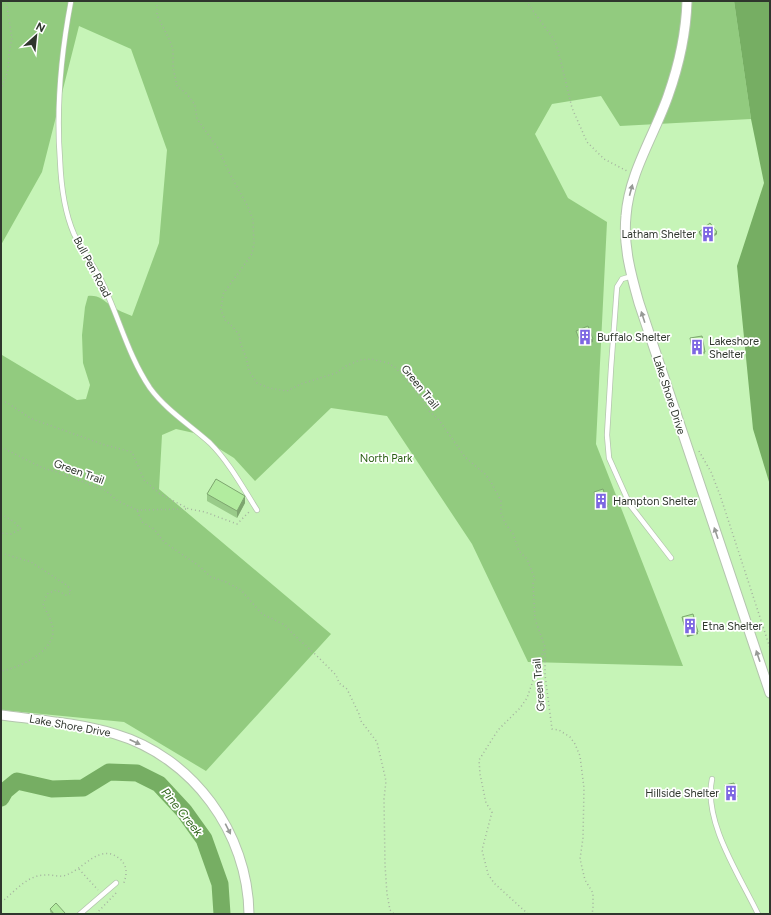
<svg xmlns="http://www.w3.org/2000/svg" width="771" height="915" viewBox="0 0 771 915" font-family="Figtree,sans-serif">
<rect width="100%" height="100%" fill="#e6f8e0"/>
<path fill="#c6f4b7" d="M1,1H770V914H1Z"/>
<path fill="#92cb7f" d="M1,1H734L751,119L620,126L601,96L552,104L535,134L568,198L607,222L596,444L683,666L528,662L472,544L387,416L331,408L255,481L234,458L194,433L176,429L162,435L159,489L331,634L206,771L124,722L1,710V332L2,355L77,400L86,399L90,385L83,363L82,335L85,307L88,296C99,295 103,300 111,306C117,310 125,313 132,316L159,243L167,150L131,49L79,26L42,172L1,245Z"/>
<path fill="#76ae63" d="M734,1H770V485L753,429L737,266L764,183L751,119Z"/>
<g fill="none" stroke-linecap="round" stroke-linejoin="round">
<path stroke="#76ae63" stroke-width="17" d="M1,798L5,791L17,781L52,789L83,788L109,772L137,773L159,784L184,811L204,839L220,884L222,914"/>
<g stroke="#b4c5ae" stroke-width="6">
<path id="service" d="M71,1C61,54 56,107 60,160C61,185 64,211 74,234C81,248 91,262 99,276C103,283 106,290 109,298C122,328 131,360 150,388C166,410 190,425 210,443C229,462 243,488 257,510
M632,276L622,279L617,287L611,368L607,435L609,458L630,505L671,558
M712,779C703,822 740,876 758,914
M80,914L116,883"/>
</g>
<g stroke="#b4c5ae" stroke-width="11">
<path id="minor" d="M687,1C686,34 679,65 668,96C654,136 629,173 626,216C623,246 631,275 639,303L770,693
M1,715C39,720 78,723 115,734C193,757 248,833 249,914"/>
</g>
<path stroke="#a4b29f" stroke-width="1.5" stroke-dasharray="1 3" stroke-linecap="butt" d="M157,1V15L170,41L173,50V67L177,86L187,94L195,105L197,119L218,148L230,174L248,207L253,220L254,243L252,254L223,294L221,310L225,320L233,327L239,335L241,345L246,357L249,371L257,383L269,388L287,391L301,384L336,373L346,366L360,360L371,359L388,363L396,368L422,399L428,410L439,420L465,457L485,474L491,482L501,501V513L505,523L513,534L519,551L527,559L535,579L533,583L535,619L545,647V675L552,729L559,730L570,737L575,744L580,756L584,788L583,838L580,859L585,880L593,893V908L592,914
M526,1L555,41L561,62L572,108L587,142L604,159L627,171
M1,90L8,70L9,53L12,38L6,1
M1,403L6,402L32,419L105,445L132,452L144,480L160,494L189,509L205,512L237,524L250,511
M1,447L43,468L57,472L105,490L118,501L137,510L142,522L154,529L164,542L199,566L211,577L226,582L241,590L262,614L285,625L293,634L315,654L336,675L339,683L347,689L359,714L361,721L377,742L386,781L384,799L385,865L387,894L390,910L394,914
M699,451L711,472L720,495L770,648
M137,510L189,509
M1,514L13,521L21,529L11,534L1,533
M1,553L31,562L68,586L71,593L66,595L56,590L47,594L43,605C47,612 53,623 53,631C53,652 19,668 1,671
M79,869L98,890
M1,902L4,900C16,890 28,875 45,875C52,874 59,878 66,875C84,869 100,842 120,859C128,866 127,876 123,885
M96,914L117,892
M528,914L494,883L488,874L482,850L492,812L486,803L480,774L479,760L498,730L520,708L527,698L544,649"/>
<use href="#service" stroke="#fff" stroke-width="4.5"/>
<use href="#minor" stroke="#fff" stroke-width="9"/>
</g>
<path fill="#99cb89" d="M699,232L717,234L706,243L699,234Z
M576,331L593,342L581,346L576,333Z
M690,338L705,352V354L693,356Z
M207,494L245,503L237,518L207,501Z
M682,617L698,634L687,637L682,619Z
M50,909L65,914H52L50,912Z"/>
<path fill="#7da56f" d="M717,232V234L706,243V241Z
M593,339V342L581,346V344Z
M245,496V503L237,518V511Z
M608,505V507L598,510V508Z
M698,632V634L687,637V635Z
M737,797V799L729,801V799Z"/>
<path fill="#b2ec9f" stroke="#7da56f" d="M710,223L717,232L706,241L699,232Z
M588,326L593,339L581,344L576,331Z
M702,336L705,352L693,354L690,338Z
M216,479L245,496L237,511L207,494Z
M603,489L608,505L598,508L594,492Z
M693,614L698,632L687,635L682,617Z
M734,783L737,797L729,799L725,785Z
M56,903L65,913L63,914H54L50,909Z"/>
<defs><path id="oneway-solid" d="M-6-.8H1V-3.2L6.5 0L1 3.2V.8H-6Z"/></defs>
<g fill="#979a96">
<use href="#oneway-solid" transform="translate(631 190) rotate(-75)"/>
<use href="#oneway-solid" transform="translate(643 317) rotate(-108)"/>
<use href="#oneway-solid" transform="translate(716 533) rotate(-109)"/>
<use href="#oneway-solid" transform="translate(758 656) rotate(-109)"/>
<use href="#oneway-solid" transform="translate(135 742) rotate(24)"/>
<use href="#oneway-solid" transform="translate(228 829) rotate(63)"/>
</g>
<defs>
<g id="building-bare" transform="scale(1.2)"><path d="M-4-6H4V6H1V3H-1V6H-4ZM-2.5-4.3h1.7v1.8h-1.7ZM.8-4.3h1.7v1.8H.8ZM-2.5-1h1.7V.8h-1.7ZM.8-1h1.7V.8H.8Z" fill="#7d67e2" stroke="#fff" stroke-width="2.5" paint-order="stroke"/></g>
</defs>
<g fill-rule="evenodd">
<use href="#building-bare" x="708" y="234"/>
<use href="#building-bare" x="585" y="337"/>
<use href="#building-bare" x="697" y="347"/>
<use href="#building-bare" x="601" y="501"/>
<use href="#building-bare" x="690" y="626"/>
<use href="#building-bare" x="731" y="793"/>
</g>
<g text-anchor="middle" dominant-baseline="central" stroke-width="3.5" stroke-linejoin="round" paint-order="stroke">
<g font-size="11" fill="#2f362d" stroke="#fff" text-anchor="start">
<text x="696" y="234" text-anchor="end">Latham Shelter</text>
<text x="597" y="337">Buffalo Shelter</text>
<text x="709" y="341">Lakeshore<tspan x="709" dy="13">Shelter</tspan></text>
<text x="613" y="501">Hampton Shelter</text>
<text x="702" y="626">Etna Shelter</text>
<text x="719" y="793" text-anchor="end">Hillside Shelter</text>
</g>
<g font-size="11" fill="#2f362d" stroke="#fff">
<text transform="translate(92 267) rotate(62)">Bull Pen Road</text>
<text transform="translate(420 387) rotate(51)">Green Trail</text>
<text transform="translate(669 395) rotate(72)">Lake Shore Drive</text>
<text transform="translate(79 472) rotate(20)">Green Trail</text>
<text transform="translate(539 685) rotate(-95)">Green Trail</text>
<text transform="translate(70 726) rotate(10)">Lake Shore Drive</text>
</g>
<g font-size="11" fill="#2b6014" stroke="#fff">
<text x="386" y="458">North Park</text>
</g>
<g font-size="12" font-style="italic" fill="#31661b" stroke="#fff">
<text transform="translate(182 812) rotate(51)">Pine Creek</text>
</g>
</g>
<rect width="771" height="915" fill="none" stroke="#2f362d" stroke-width="4"/>
<g transform="translate(36 36) rotate(27)" stroke="#ffffff" stroke-width="3" paint-order="stroke">
<path d="M0-3L7 15L0 10L-7 15Z" fill="#2f362d"/>
<text y="-6" font-size="11" font-weight="bold" text-anchor="middle" fill="#2f362d">N</text>
</g>
</svg>
